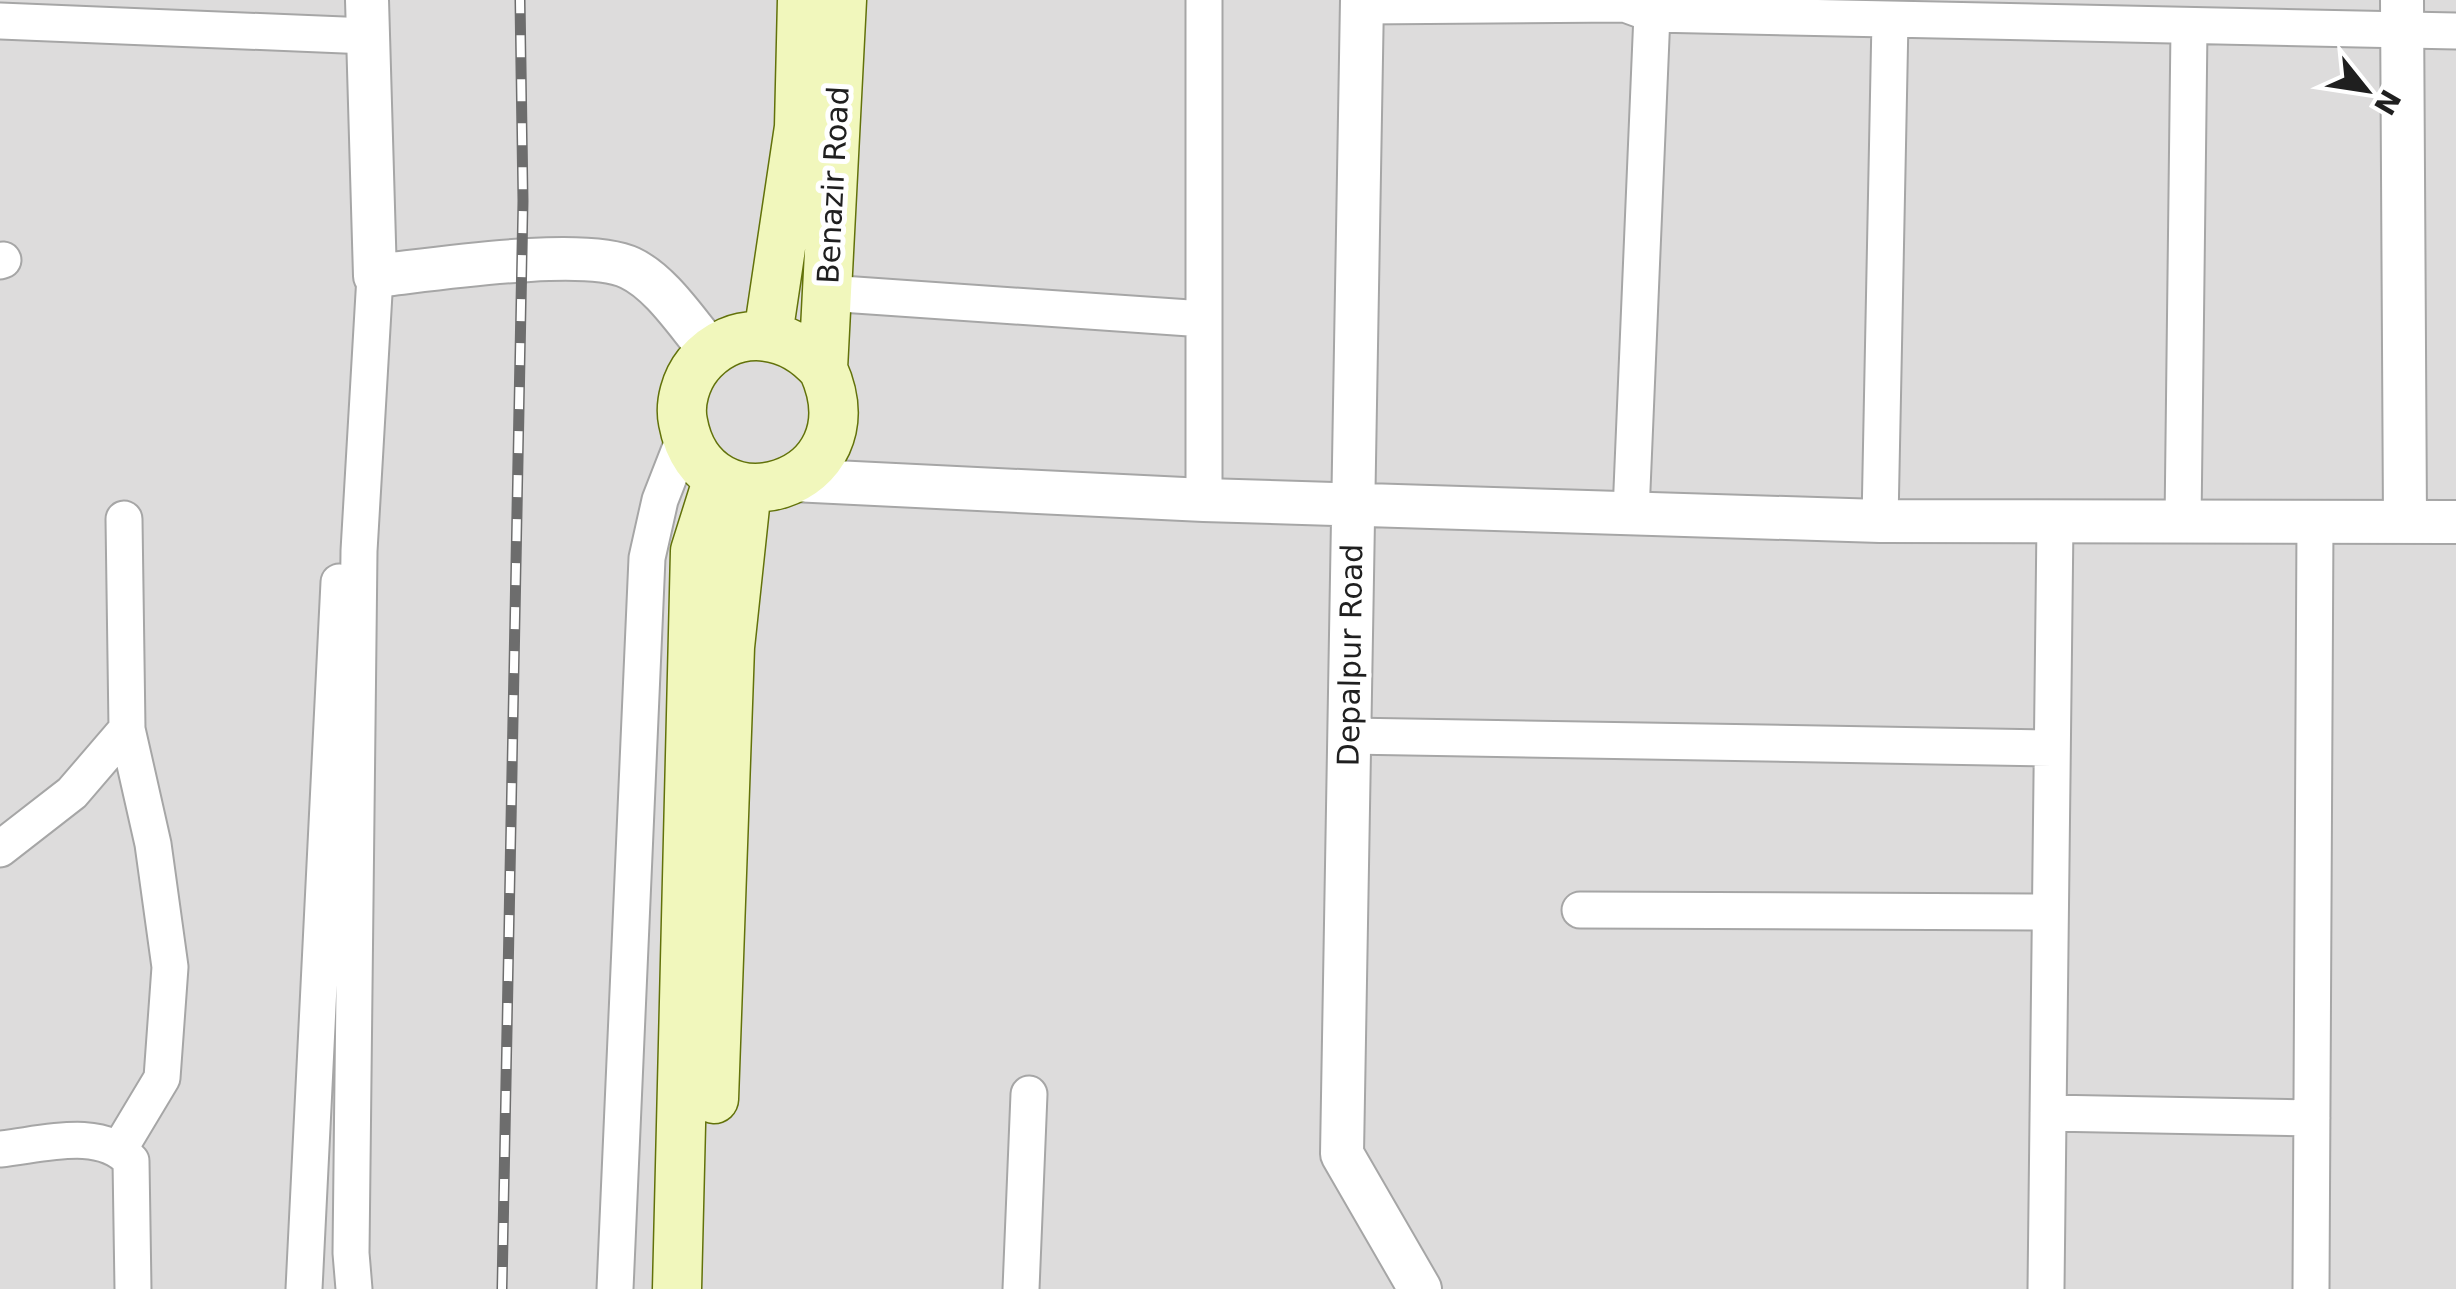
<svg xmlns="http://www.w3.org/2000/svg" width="2456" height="1289" viewBox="0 0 2456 1289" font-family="'DejaVu Sans',sans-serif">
<rect width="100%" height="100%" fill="#efece5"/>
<path fill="#dddcdc" d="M0,0H2456V1289H0Z"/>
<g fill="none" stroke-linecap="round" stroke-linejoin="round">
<g stroke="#a6a6a6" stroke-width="39">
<path id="minor" d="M1204,0V500
M1362,6L1625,4L1652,14L2456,31
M0,21L368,36
M0,261L3,260
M827,293L1204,319
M1631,513L1652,14
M1880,521L1890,20
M2183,523L2189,28
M1349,736L2052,748
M0,849L72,793L127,729
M1580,910L2050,912
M2048,1113L2312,1118
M120,1148L162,1078L170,967L153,844L127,729L124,519
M0,1149C41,1145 101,1126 131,1161L133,1289
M304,1289L339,582
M354,1289L351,1253L359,551L375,276
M615,1289L647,558L660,500L685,436
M1021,1289L1029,1094
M2046,1289L2055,522
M2311,1289L2315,524"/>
</g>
<g stroke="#a6a6a6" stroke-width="46">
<path id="tertiary" d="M367,0L375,276C431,270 584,246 630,268C662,283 688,325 711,351
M1362,0L1342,1154L1420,1289
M2402,0L2405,521
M793,480L1204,500L1880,521L2456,522"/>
</g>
<g stroke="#62720a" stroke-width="51">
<path id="secondary" d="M768,335L799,127L802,0
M823,369C789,330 734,322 698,365C686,380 679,403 683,422C704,538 877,488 823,369L842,0
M714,1099L730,647L747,488
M677,1289L695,551L718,478"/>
</g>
<use href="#minor" stroke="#fff" stroke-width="35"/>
<use href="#tertiary" stroke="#fff" stroke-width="42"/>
<use href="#secondary" stroke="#f1f7bc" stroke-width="48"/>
<g stroke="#6d6d6d" stroke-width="11">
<path id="rail" d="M502,1289L523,201L520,0"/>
</g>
<use href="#rail" stroke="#fff" stroke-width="8" stroke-dasharray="22" stroke-linecap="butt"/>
</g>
<g text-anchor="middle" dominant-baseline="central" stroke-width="10" stroke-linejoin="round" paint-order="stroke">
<g font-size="30" fill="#1f1f1f" stroke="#fff">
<text transform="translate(833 185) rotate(-87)">Benazir Road</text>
<text transform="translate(1350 655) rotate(-89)">Depalpur Road</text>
</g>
</g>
<g transform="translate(2366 90) rotate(120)" stroke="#ffffff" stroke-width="8" paint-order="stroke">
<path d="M0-8L18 38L0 25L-18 38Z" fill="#1f1f1f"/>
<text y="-15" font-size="28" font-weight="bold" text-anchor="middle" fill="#1f1f1f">N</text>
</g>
</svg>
